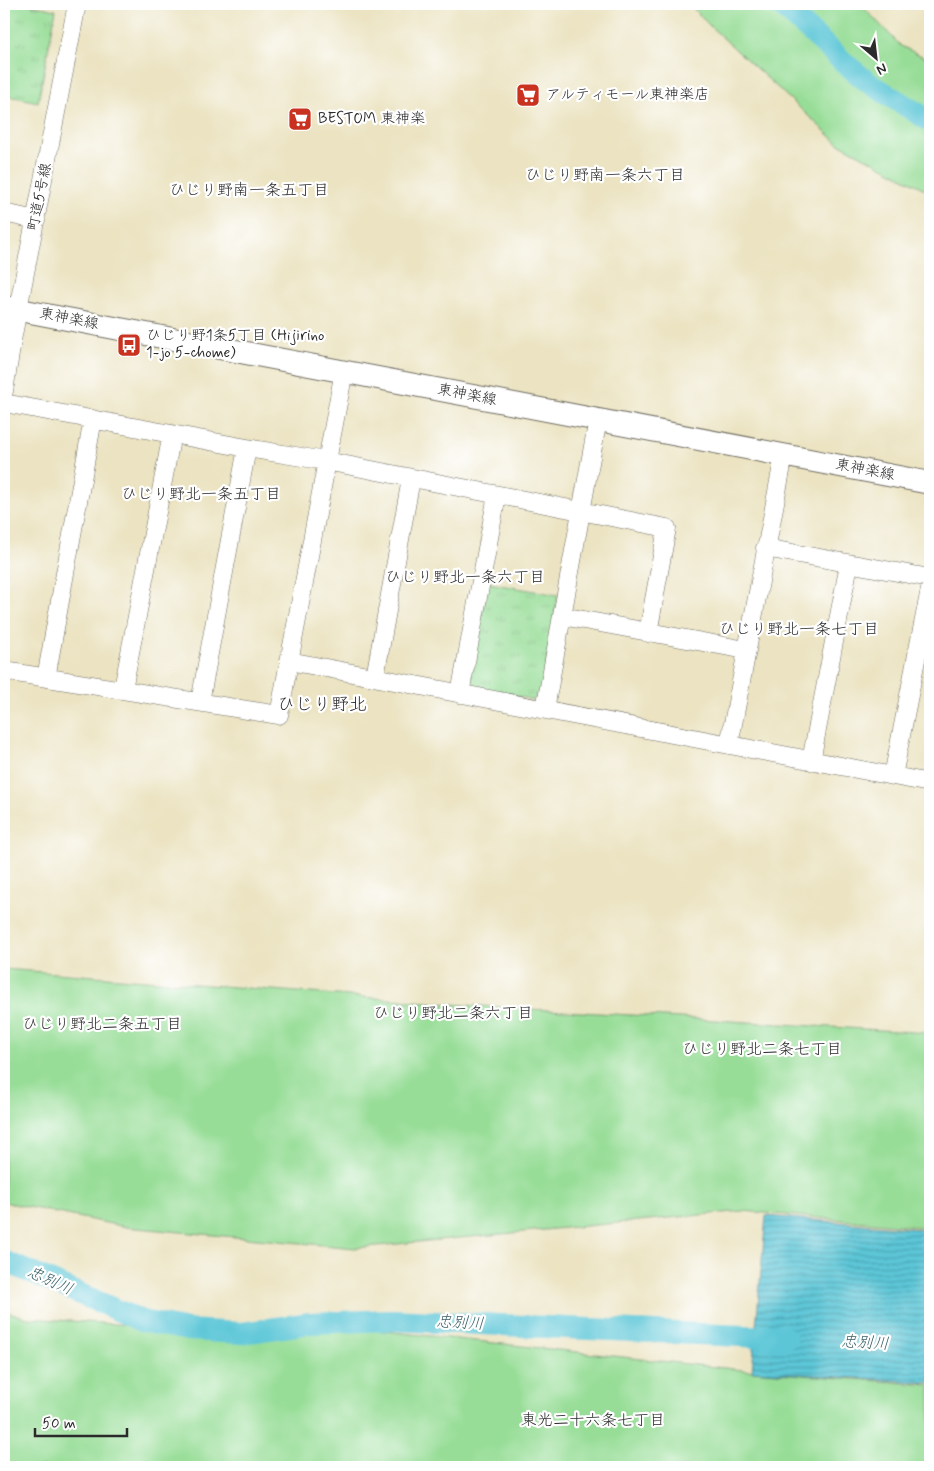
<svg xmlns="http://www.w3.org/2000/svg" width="934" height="1471" viewBox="0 0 934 1471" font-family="Mynerve,'Klee One',sans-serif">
<defs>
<pattern id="park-tufts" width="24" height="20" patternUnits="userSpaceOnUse" patternTransform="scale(1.25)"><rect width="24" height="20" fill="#97dd97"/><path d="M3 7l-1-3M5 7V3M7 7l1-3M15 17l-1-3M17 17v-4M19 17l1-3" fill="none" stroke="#82be82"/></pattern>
<pattern id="water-rules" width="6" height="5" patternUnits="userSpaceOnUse" patternTransform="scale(1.25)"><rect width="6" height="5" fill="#5cc6d7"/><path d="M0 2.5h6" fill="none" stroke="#4ca1af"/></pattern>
</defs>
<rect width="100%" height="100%" fill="#fff"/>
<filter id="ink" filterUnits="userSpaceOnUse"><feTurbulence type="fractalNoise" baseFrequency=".02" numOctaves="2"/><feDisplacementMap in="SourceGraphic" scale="10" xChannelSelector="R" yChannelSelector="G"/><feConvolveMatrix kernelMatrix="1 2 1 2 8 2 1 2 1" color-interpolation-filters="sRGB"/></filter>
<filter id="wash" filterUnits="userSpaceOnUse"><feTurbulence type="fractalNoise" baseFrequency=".0096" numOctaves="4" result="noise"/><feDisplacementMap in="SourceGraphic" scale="20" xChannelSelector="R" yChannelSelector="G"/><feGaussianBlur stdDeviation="1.12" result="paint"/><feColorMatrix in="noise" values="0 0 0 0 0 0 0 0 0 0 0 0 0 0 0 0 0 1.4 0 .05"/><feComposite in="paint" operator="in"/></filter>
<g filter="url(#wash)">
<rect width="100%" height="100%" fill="#ebe3c1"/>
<path fill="#97dd97" stroke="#618461" d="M689,4H860L901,46L930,60V192L838,143L710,26Z
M4,969L464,1005L930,1033V1228L743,1211L355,1248L126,1227L4,1202Z
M4,1311L28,1318L242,1333L310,1323L752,1371L930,1385V1467H4Z"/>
<path fill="url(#park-tufts)" stroke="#618461" d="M4,4H26L56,10L38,102L4,95Z
M488,583L558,595L541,695L533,700L472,686L468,680Z"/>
<path fill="url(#water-rules)" stroke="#447881" d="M766,1216L930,1230V1383L752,1371Z"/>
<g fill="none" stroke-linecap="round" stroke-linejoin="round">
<path stroke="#5cc6d7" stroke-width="22" d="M780,4L848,66L869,83L930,121
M4,1261L142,1321L188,1330L242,1333L310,1323L393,1320L786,1338"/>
</g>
</g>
<g filter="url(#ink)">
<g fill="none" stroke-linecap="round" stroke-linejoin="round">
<g stroke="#6e6b60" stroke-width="19">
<path id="minor" d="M4,213L36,220
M4,391L13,335L77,4
M4,403L247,448L326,461L667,528L648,633
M765,548L930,578
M562,616L746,650
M289,661L930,783
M4,671L279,715L344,371
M375,677L411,479
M46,678L93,419
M123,689L172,434
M460,694L497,495
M200,702L247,448
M545,709L598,419
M729,745L784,455
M811,761L849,564
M893,776L930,589"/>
</g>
<g stroke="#6e6b60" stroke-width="24">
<path id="major" d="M4,307L930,483"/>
</g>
<use href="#minor" stroke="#fff" stroke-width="18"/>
<use href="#major" stroke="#fff" stroke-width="22"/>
</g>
</g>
<defs>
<g id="supermarket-square" transform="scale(1.25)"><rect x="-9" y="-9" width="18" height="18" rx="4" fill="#c8321e" stroke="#fff"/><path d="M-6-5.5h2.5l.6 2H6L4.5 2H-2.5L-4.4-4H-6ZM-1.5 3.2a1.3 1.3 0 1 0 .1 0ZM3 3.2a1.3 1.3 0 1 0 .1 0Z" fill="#fff"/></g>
<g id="bus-square" transform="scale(1.25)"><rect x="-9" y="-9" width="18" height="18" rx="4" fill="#c8321e" stroke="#fff"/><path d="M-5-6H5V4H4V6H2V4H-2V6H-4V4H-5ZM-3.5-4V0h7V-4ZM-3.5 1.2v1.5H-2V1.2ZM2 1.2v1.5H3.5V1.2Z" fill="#fff"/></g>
</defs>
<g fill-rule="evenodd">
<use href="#supermarket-square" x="528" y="95"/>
<use href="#supermarket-square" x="300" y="119"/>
<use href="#bus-square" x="129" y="345"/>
</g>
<g text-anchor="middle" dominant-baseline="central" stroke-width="4.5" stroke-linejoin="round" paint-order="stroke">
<g font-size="15" fill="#2b2b2b" stroke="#fff" text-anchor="start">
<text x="546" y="95">アルティモール東神楽店</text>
<text x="318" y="119">BESTOM 東神楽</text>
<text x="146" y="336">ひじり野1条5丁目 (Hijirino<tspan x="146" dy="17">1-jo 5-chome)</tspan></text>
</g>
<g font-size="15" fill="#2b2b2b" stroke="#fff">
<text transform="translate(40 197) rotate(-79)">町道5号線</text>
<text transform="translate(69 319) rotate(11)">東神楽線</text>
<text transform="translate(467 395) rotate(11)">東神楽線</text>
<text transform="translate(865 470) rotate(11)">東神楽線</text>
</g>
<g font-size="16" fill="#2b2b2b" stroke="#fff">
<text x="605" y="175">ひじり野南一条六丁目</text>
<text x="249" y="190">ひじり野南一条五丁目</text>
<text x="201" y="494">ひじり野北一条五丁目</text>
<text x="465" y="577">ひじり野北一条六丁目</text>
<text x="799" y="629">ひじり野北一条七丁目</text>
<text x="453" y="1013">ひじり野北二条六丁目</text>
<text x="102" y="1024">ひじり野北二条五丁目</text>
<text x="762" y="1049">ひじり野北二条七丁目</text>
<text x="593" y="1420">東光二十六条七丁目</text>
</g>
<g font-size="16" font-style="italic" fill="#3c6167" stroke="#fff">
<text transform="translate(50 1281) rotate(24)">忠別川</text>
<text transform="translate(460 1323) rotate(3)">忠別川</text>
<text transform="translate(865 1343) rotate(3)">忠別川</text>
</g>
<g font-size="18" fill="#2b2b2b" stroke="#fff">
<text x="322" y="705">ひじり野北</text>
</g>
</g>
<rect width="934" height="1471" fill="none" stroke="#fff" stroke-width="20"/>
<g transform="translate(876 58) rotate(152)" stroke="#ffffff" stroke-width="4" paint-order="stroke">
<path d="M0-4L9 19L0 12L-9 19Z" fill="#2b2b2b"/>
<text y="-8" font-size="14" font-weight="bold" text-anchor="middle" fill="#2b2b2b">N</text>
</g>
<path d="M35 1428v8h92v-8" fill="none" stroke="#2b2b2b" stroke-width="2.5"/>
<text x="42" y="1428" font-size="15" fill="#2b2b2b" stroke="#ffffff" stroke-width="4" paint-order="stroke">50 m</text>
</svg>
